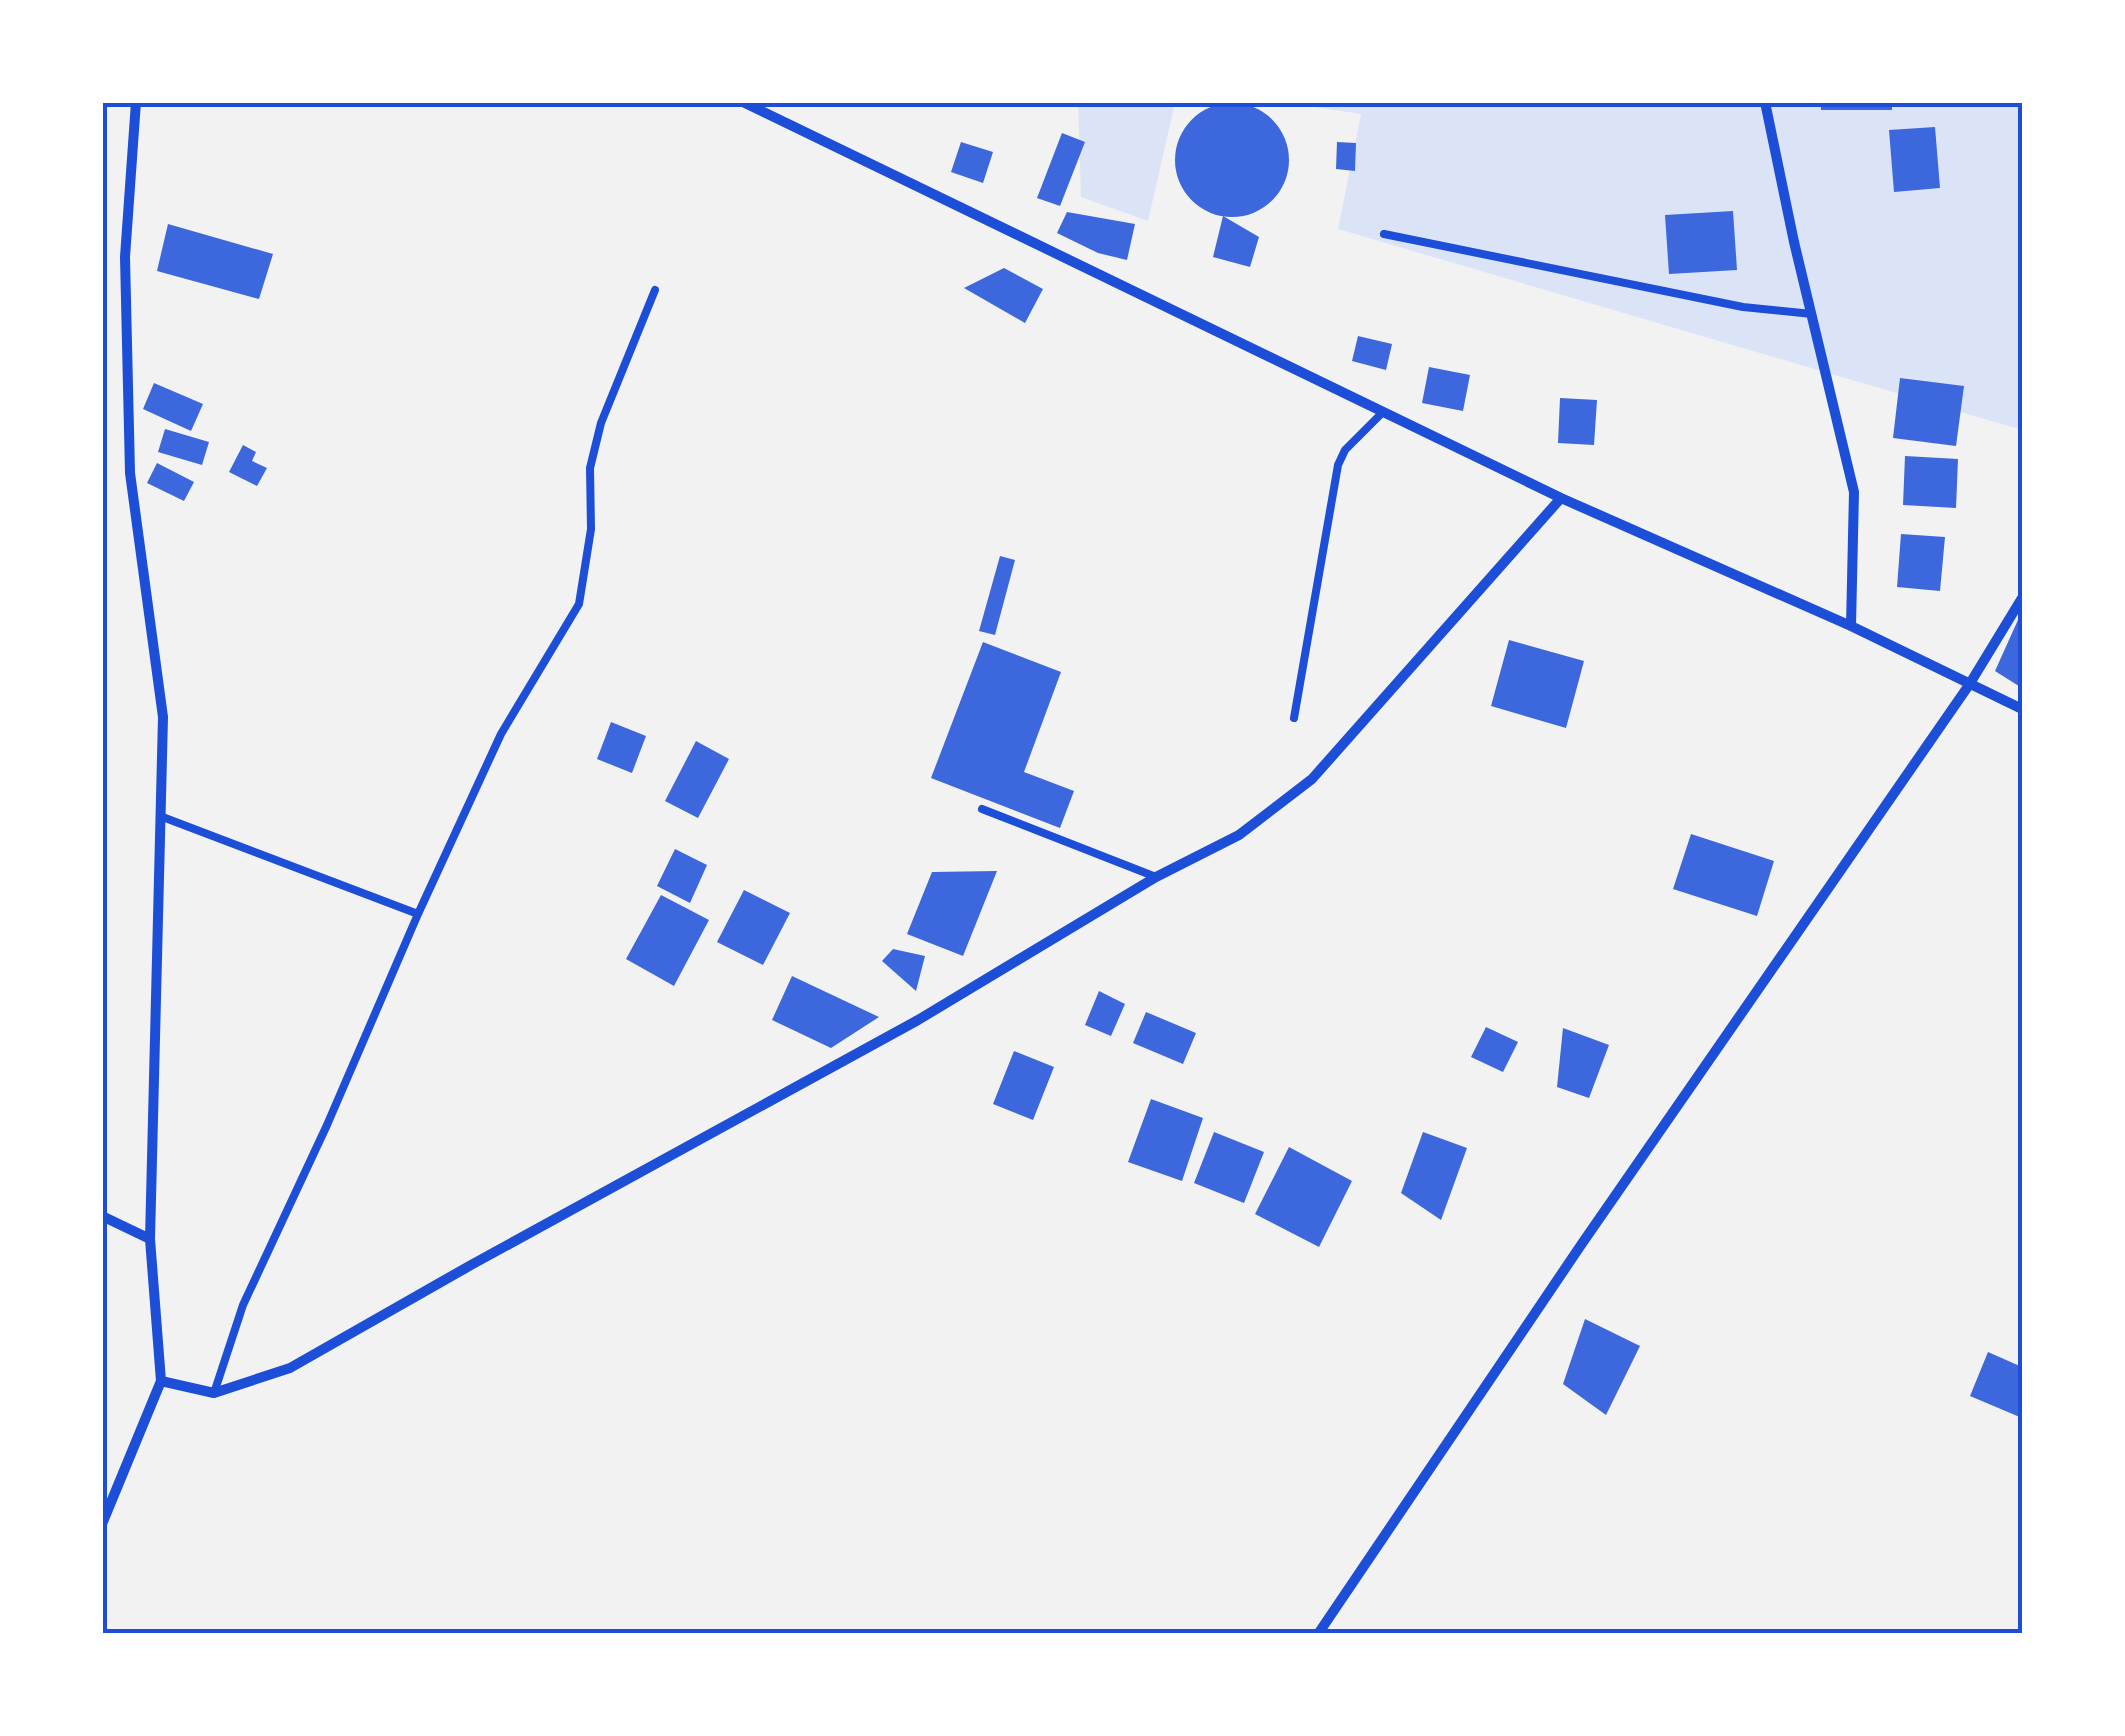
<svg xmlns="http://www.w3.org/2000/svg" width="2125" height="1736" viewBox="0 0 2125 1736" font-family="'Varela Round',sans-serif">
<rect width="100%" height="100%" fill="#f2f2f2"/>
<path fill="#dbe4f7" d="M1078,103H1175L1148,221L1081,197Z
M1287,103H2022V430L1338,229L1361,114Z"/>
<path fill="#3d67dc" d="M1821,102H1892V110H1821Z
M1175 160a57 57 0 1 1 114 0a57 57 0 1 1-114 0Z
M1935,127L1940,188L1894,192L1889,130Z
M1062,133L1085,142L1060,206L1037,198Z
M961,142L993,152L983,183L951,172Z
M1337,142L1356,143L1355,171L1336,169Z
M1733,211L1737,270L1669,274L1665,215Z
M1067,212L1135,224L1127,260L1098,253L1057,233Z
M1223,216L1259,237L1250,267L1213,257Z
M168,224L273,254L259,299L157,271Z
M1004,268L1043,289L1025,323L964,288Z
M1358,336L1392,344L1386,370L1352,361Z
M1429,367L1470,375L1463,411L1422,403Z
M1900,378L1964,386L1956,446L1893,438Z
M154,383L203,404L191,431L143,409Z
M1560,398L1597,400L1594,445L1558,443Z
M165,429L209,442L202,465L158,452Z
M243,445L256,452L252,461L267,468L257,486L229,472Z
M1905,456L1958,459L1956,508L1903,505Z
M157,463L194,482L184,501L147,483Z
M1901,534L1945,537L1940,591L1897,587Z
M1000,556L1015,560L995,635L979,631Z
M2022,611V688L1995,671Z
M102,623L107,625V682L102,679Z
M1509,640L1584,661L1566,728L1491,706Z
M983,642L1061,672L1024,772L1074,791L1060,828L931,778Z
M611,722L646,736L632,773L597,759Z
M696,741L729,759L698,818L665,801Z
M1691,834L1774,861L1757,916L1673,889Z
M675,849L707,865L690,903L657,886Z
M997,871L963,956L907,934L932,872Z
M744,890L790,913L763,965L717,942Z
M661,895L709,920L674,986L626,959Z
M893,949L925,956L916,991L882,961Z
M792,976L879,1017L831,1048L772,1020Z
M1099,991L1125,1004L1111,1036L1085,1025Z
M1146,1012L1196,1033L1183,1064L1133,1043Z
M1486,1027L1518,1042L1503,1072L1471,1057Z
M1563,1028L1609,1045L1589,1098L1557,1087Z
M1014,1051L1054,1067L1033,1120L993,1104Z
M1151,1099L1203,1118L1182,1181L1128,1162Z
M1214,1132L1264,1152L1244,1203L1194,1183Z
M1423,1132L1467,1148L1441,1220L1401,1193Z
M1289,1147L1352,1181L1319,1247L1255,1214Z
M1585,1319L1640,1346L1606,1415L1563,1384Z
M1988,1352L2022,1367V1418L1970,1396Z"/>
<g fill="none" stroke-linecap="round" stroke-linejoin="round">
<path stroke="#1d4ed8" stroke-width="8" d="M1384,234L1743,307L1812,314
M1294,718L1338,465L1345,450L1383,412
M982,809L1156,877
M160,816L418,914
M214,1393L243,1305L327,1125L418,914L501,734L579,604L591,529L590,468L601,423L655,290"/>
<path stroke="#1d4ed8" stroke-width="10" d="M743,102L1561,498L1851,626L2022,709
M1765,102L1794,242L1854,492L1851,626
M102,1216L150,1239
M161,1381L214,1393L290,1368L471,1265L918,1020L1156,877L1239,835L1312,779L1561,498
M102,1524L161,1381L150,1239L163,717L130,473L125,257L136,102
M1318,1634L1581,1245L1969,685L2022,598"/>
</g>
<rect width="2125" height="1736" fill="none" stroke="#ffffff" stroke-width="210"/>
<rect x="105" y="105" width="1915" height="1526" fill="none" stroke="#1d4ed8" stroke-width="4"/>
</svg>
